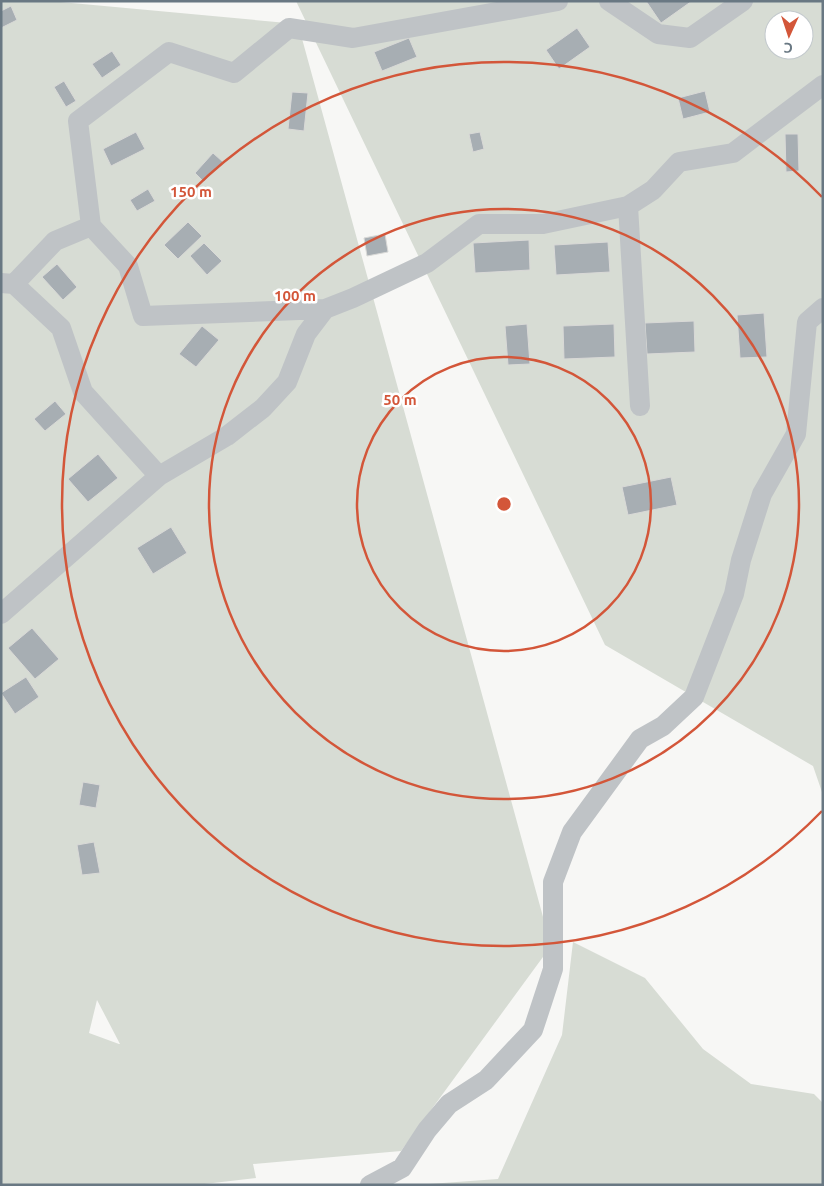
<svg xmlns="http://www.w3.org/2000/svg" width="824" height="1186" viewBox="0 0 824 1186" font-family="Ubuntu,sans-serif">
<rect width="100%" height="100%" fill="#f7f7f5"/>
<path fill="#d7dcd4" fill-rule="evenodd" d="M1,1H50L298,24L551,946L401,1151L253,1164L256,1178L196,1185H1ZM97,1000L120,1044H119L89,1033Z
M296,1H823V795L813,766L605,645ZM774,20H804V50H774Z
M573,942L645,978L703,1049L751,1084L814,1094L823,1103V1185H415L498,1179L562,1035Z"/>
<path fill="#a7aeb3" stroke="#d9d9d7" d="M646,1H692L661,23Z
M11,6L17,20L1,28V11Z
M577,28L590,47L559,69L546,50Z
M409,38L417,57L382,71L374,52Z
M112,51L121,65L102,78L92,64Z
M64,81L76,101L66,107L54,87Z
M705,91L710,112L683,119L678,98Z
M292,92L308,93L304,131L288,129Z
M136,132L145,149L111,166L103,149Z
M480,132L484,149L473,152L469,134Z
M785,134H798L799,171L786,172Z
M213,153L223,162L204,182L195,173Z
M148,189L155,201L137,211L130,200Z
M188,222L202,236L178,259L164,245Z
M385,234L388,252L367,256L364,238Z
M529,240L530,270L475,273L473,243Z
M608,242L610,272L556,275L554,245Z
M204,243L222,261L207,275L190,256Z
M57,264L77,287L63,300L42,277Z
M764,313L767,357L740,358L737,315Z
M694,321L695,352L647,354L645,323Z
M527,324L530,364L508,365L505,326Z
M614,324L615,357L564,359L563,326Z
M202,326L219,340L196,367L179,354Z
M55,401L66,414L45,431L34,419Z
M98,454L118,478L88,502L68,479Z
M671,477L677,505L628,515L622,487Z
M171,527L187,553L153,574L137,548Z
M32,628L59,659L35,679L8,648Z
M26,677L39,697L15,714L1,693Z
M83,782L100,785L96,808L79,805Z
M94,842L100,873L82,875L77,845Z"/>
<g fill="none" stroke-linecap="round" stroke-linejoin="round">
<path stroke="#bfc3c6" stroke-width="20" d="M609,1L658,34L690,38L743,1
M628,206L640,406
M91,226L128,266L143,316L325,309
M1,283L14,284L61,328L83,392L159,476
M14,284L55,241L91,226L78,121L169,52L234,73L289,28L353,38L558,1
M1,614L159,476L227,436L263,408L287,382L306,334L325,309L353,298L427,263L479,224H543L628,206L653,190L679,162L733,153L823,85
M370,1185L402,1168L427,1130L449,1104L486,1080L533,1030L553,969V882L572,832L640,739L663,726L694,697L734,594L741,560L762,494L796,434L807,322L823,308"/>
</g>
<g fill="none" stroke="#d35639" stroke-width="2.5">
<circle cx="504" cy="504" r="147"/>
<circle cx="504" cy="504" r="295"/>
<path d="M822 811A442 442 0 1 1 822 197"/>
</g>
<circle cx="504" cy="504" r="8" fill="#d35639" stroke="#fff" stroke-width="2.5"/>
<g font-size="15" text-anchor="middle" font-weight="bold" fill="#d35639" stroke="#fff" stroke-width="5" stroke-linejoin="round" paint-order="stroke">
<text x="191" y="197">150 m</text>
<text x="295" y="301">100 m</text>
<text x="400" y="405">50 m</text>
</g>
<rect width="824" height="1186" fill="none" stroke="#697883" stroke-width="5"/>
<g transform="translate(789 35) rotate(183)"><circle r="24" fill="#ffffff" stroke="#c3c9cd"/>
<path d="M0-4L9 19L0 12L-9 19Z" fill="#d35639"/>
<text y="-8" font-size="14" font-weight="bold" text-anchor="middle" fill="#697883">С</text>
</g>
</svg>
